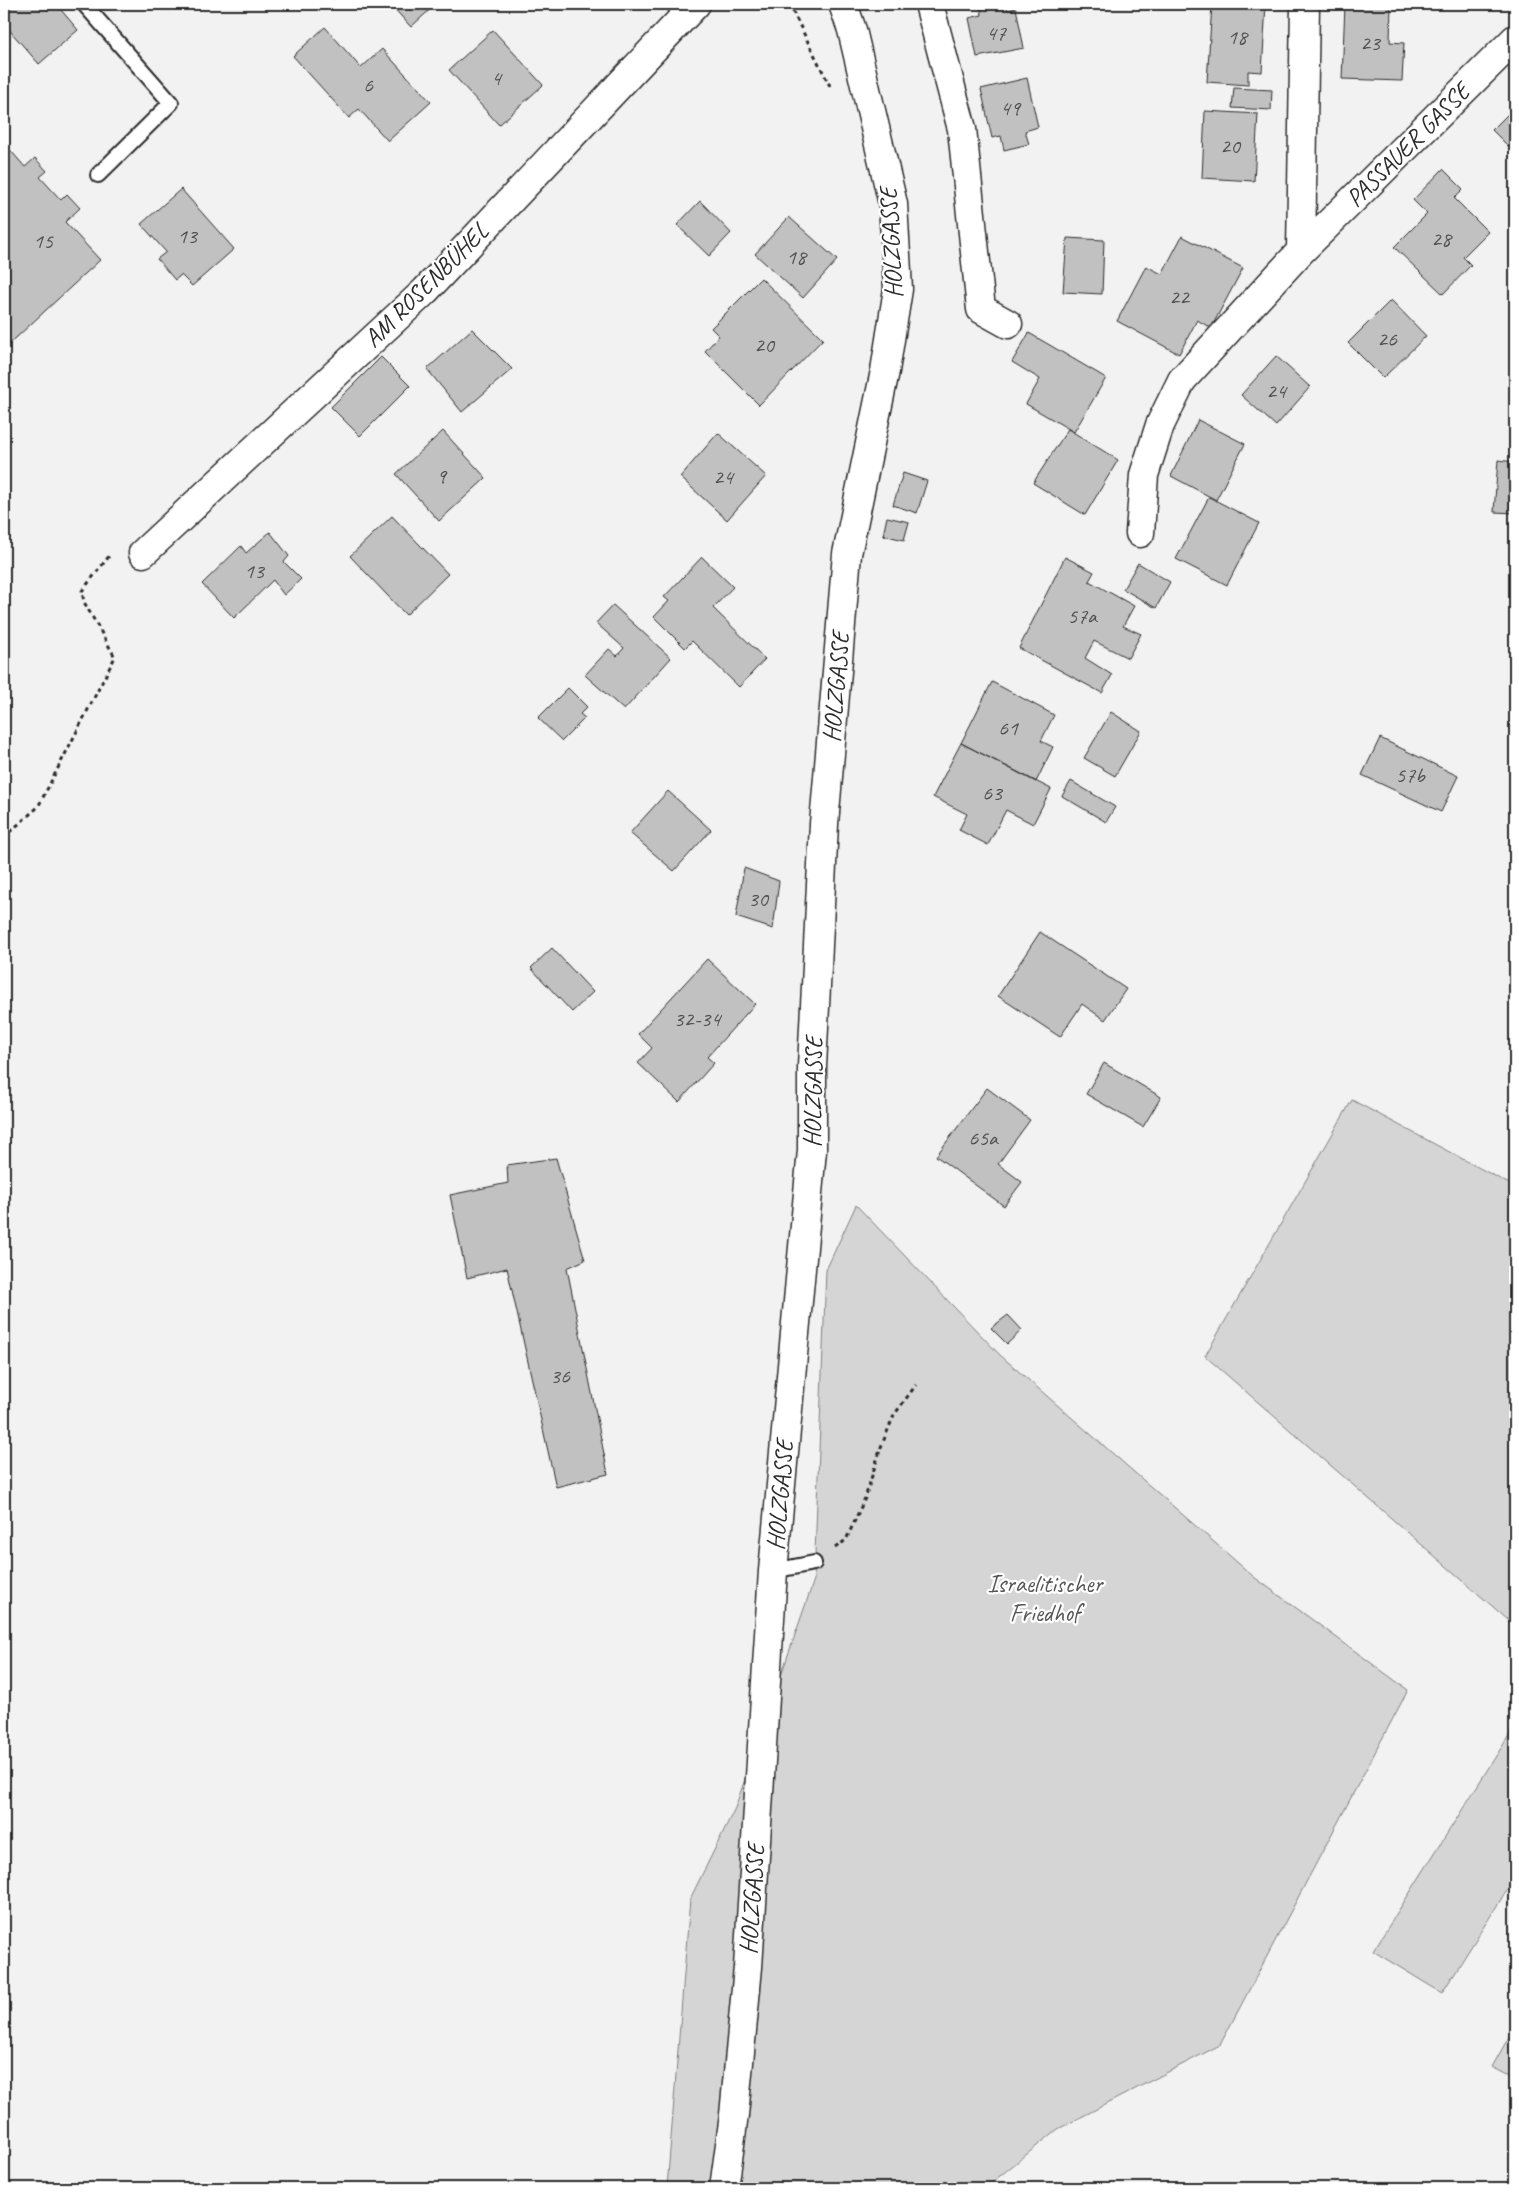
<svg xmlns="http://www.w3.org/2000/svg" width="1519" height="2192" viewBox="0 0 1519 2192" font-family="Caveat,sans-serif">
<rect width="100%" height="100%" fill="#f2f2f2"/>
<filter id="ink" filterUnits="userSpaceOnUse"><feTurbulence type="fractalNoise" baseFrequency=".02" numOctaves="2"/><feDisplacementMap in="SourceGraphic" scale="10" xChannelSelector="R" yChannelSelector="G"/><feConvolveMatrix kernelMatrix="1 2 1 2 8 2 1 2 1" color-interpolation-filters="sRGB"/></filter>
<g filter="url(#ink)">
<path fill="#d5d5d5" stroke="#808080" d="M1352,1100L1515,1187V1626L1205,1356Z
M856,1205L1000,1355L1254,1577L1408,1690L1220,2045L1058,2129L985,2188H667L690,1899L735,1808L814,1580L826,1270Z
M1515,1726V1877L1442,1993L1373,1951Z
M1515,2026V2079L1492,2067Z"/>
<path fill="#c1c1c1" stroke="#2b2b2b" d="M4,4H56L78,30L39,64L4,24Z
M390,4H436L411,27Z
M980,4H1006L1008,10L1016,8L1024,48L977,57L969,18L982,15Z
M1212,4H1266L1262,72L1248,71V85L1207,82Z
M1345,4H1391L1390,42L1404,43L1402,81L1342,79Z
M325,27L361,68L382,49L431,102L388,141L359,109L349,118L293,56Z
M493,30L543,85L499,125L449,70Z
M1027,78L1038,127L1025,131L1029,144L1004,150L1001,136L992,138L981,89Z
M1234,88L1272,90L1271,110L1232,108Z
M1515,107V153L1492,130Z
M1205,111L1258,114L1254,181L1202,178Z
M4,143L25,167L35,158L47,171L40,177L61,200L67,194L80,208L65,222L100,260L4,349Z
M1443,169L1463,189L1454,198L1488,232L1463,257L1471,265L1443,294L1394,247L1427,214L1413,200Z
M181,189L234,249L192,286L181,275L175,280L157,259L166,252L141,224Z
M700,201L731,233L709,256L677,225Z
M789,217L837,260L803,298L755,254Z
M1182,236L1243,268L1211,328L1197,320L1179,354L1117,321L1146,266L1162,274Z
M1067,238L1104,240L1102,294L1063,292Z
M761,278L823,339L759,405L705,351L719,336L711,328Z
M1391,300L1426,336L1383,378L1348,343Z
M472,329L512,369L462,412L427,369Z
M1029,333L1106,378L1074,432L1026,404L1040,379L1012,362Z
M1276,356L1310,387L1276,426L1241,395Z
M381,357L410,386L360,436L331,407Z
M1198,420L1245,444L1216,500L1171,476Z
M1068,429L1118,460L1085,515L1033,483Z
M443,431L486,478L439,521L396,474Z
M718,433L766,476L727,520L680,477Z
M1515,450V513L1494,512L1498,460L1515,462Z
M903,473L927,481L917,513L893,505Z
M1209,497L1259,523L1227,585L1176,559Z
M392,516L448,574L406,615L350,556Z
M887,517L909,522L904,540L883,535Z
M270,532L289,556L284,562L301,579L284,595L273,580L234,618L202,584L241,546L246,553Z
M702,557L733,587L713,608L765,659L739,687L692,641L685,648L654,617L669,601L664,597Z
M1065,557L1094,572L1089,581L1134,606L1123,626L1141,634L1128,658L1094,641L1085,658L1112,675L1102,693L1019,648Z
M1138,563L1170,582L1156,608L1123,589Z
M613,605L671,658L624,710L585,675L609,649L617,656L624,648L596,623Z
M992,682L1054,715L1041,741L1053,747L1036,782L961,743Z
M568,688L587,707L580,714L585,718L562,741L538,718Z
M1111,712L1141,731L1115,776L1084,758Z
M1380,738L1458,776L1441,812L1362,775Z
M961,743L1051,789L1033,824L1006,810L988,845L959,830L967,814L933,797Z
M1071,781L1115,807L1106,822L1062,796Z
M668,791L711,830L674,871L630,833Z
M744,868L779,881L773,929L736,917Z
M1040,932L1126,989L1105,1020L1082,1004L1060,1037L998,996Z
M552,948L593,992L572,1012L531,968Z
M707,959L755,1004L707,1057L714,1063L679,1102L638,1063L652,1048L638,1034Z
M1104,1063L1161,1097L1143,1127L1086,1094Z
M987,1088L1030,1120L998,1164L1022,1182L1004,1206L936,1156Z
M556,1158L585,1260L567,1268L608,1474L556,1487L507,1268L467,1278L450,1195L508,1183L507,1165Z
M1008,1315L1022,1330L1007,1344L991,1328Z"/>
<g fill="none" stroke-linecap="round" stroke-linejoin="round">
<g stroke="#2b2b2b" stroke-width="18">
<path id="lane" d="M84,4L171,103L98,175
M773,1571L814,1563"/>
</g>
<g stroke="#2b2b2b" stroke-width="31">
<path id="street" d="M929,4L962,129L981,309L1008,324
M1301,251L1515,39
M1140,533L1144,475L1160,425L1182,380L1301,251L1305,4
M143,553L425,291L696,4"/>
</g>
<g stroke="#2b2b2b" stroke-width="31">
<path id="secondary" d="M724,2188L734,2115L748,1967L773,1571L812,1150V1067L824,824L847,554L885,371L898,289L893,204L852,30L843,4"/>
</g>
<path stroke="#2b2b2b" stroke-width="3" stroke-dasharray="4 4" stroke-linecap="butt" d="M789,4L830,86
M4,837L38,807L115,657L84,602L82,591L110,555
M835,1548L846,1540L865,1498L881,1447L894,1415L916,1385"/>
<use href="#lane" stroke="#fff" stroke-width="14"/>
<use href="#street" stroke="#fff" stroke-width="28"/>
<use href="#secondary" stroke="#fff" stroke-width="28"/>
</g>
</g>
<g text-anchor="middle" dominant-baseline="central" stroke-width="4.5" stroke-linejoin="round" paint-order="stroke">
<g font-size="22" fill="#505050">
<text x="996" y="33">47</text>
<text x="1237" y="37">18</text>
<text x="1370" y="43">23</text>
<text x="496" y="78">4</text>
<text x="368" y="85">6</text>
<text x="1010" y="108">49</text>
<text x="1230" y="146">20</text>
<text x="187" y="236">13</text>
<text x="1441" y="239">28</text>
<text x="43" y="241">15</text>
<text x="796" y="257">18</text>
<text x="1179" y="297">22</text>
<text x="1387" y="339">26</text>
<text x="764" y="345">20</text>
<text x="1276" y="391">24</text>
<text x="441" y="476">9</text>
<text x="723" y="477">24</text>
<text x="254" y="571">13</text>
<text x="1082" y="616">57a</text>
<text x="1008" y="728">61</text>
<text x="1410" y="775">57b</text>
<text x="992" y="793">63</text>
<text x="758" y="899">30</text>
<text x="697" y="1019">32-34</text>
<text x="983" y="1138">65a</text>
<text x="560" y="1376">36</text>
</g>
<g font-size="25" fill="#2b2b2b" stroke="#fff">
<text transform="translate(1408 145) rotate(-45)">PASSAUER GASSE</text>
<text transform="translate(891 243) rotate(-93)">HOLZGASSE</text>
<text transform="translate(426 285) rotate(-45)">AM ROSENBÜHEL</text>
<text transform="translate(836 687) rotate(-85)">HOLZGASSE</text>
<text transform="translate(813 1092) rotate(-89)">HOLZGASSE</text>
<text transform="translate(780 1495) rotate(-85)">HOLZGASSE</text>
<text transform="translate(752 1899) rotate(-86)">HOLZGASSE</text>
</g>
<g font-size="25" fill="#565656" stroke="#fff">
<text x="1045" y="1584">Israelitischer<tspan x="1045" dy="29">Friedhof</tspan></text>
</g>
</g>
<rect width="1519" height="2192" fill="none" stroke="#fff" stroke-width="20"/>
<rect x="10" y="10" width="1499" height="2172" fill="none" stroke="#2b2b2b" stroke-width="2" filter="url(#ink)"/>
</svg>
